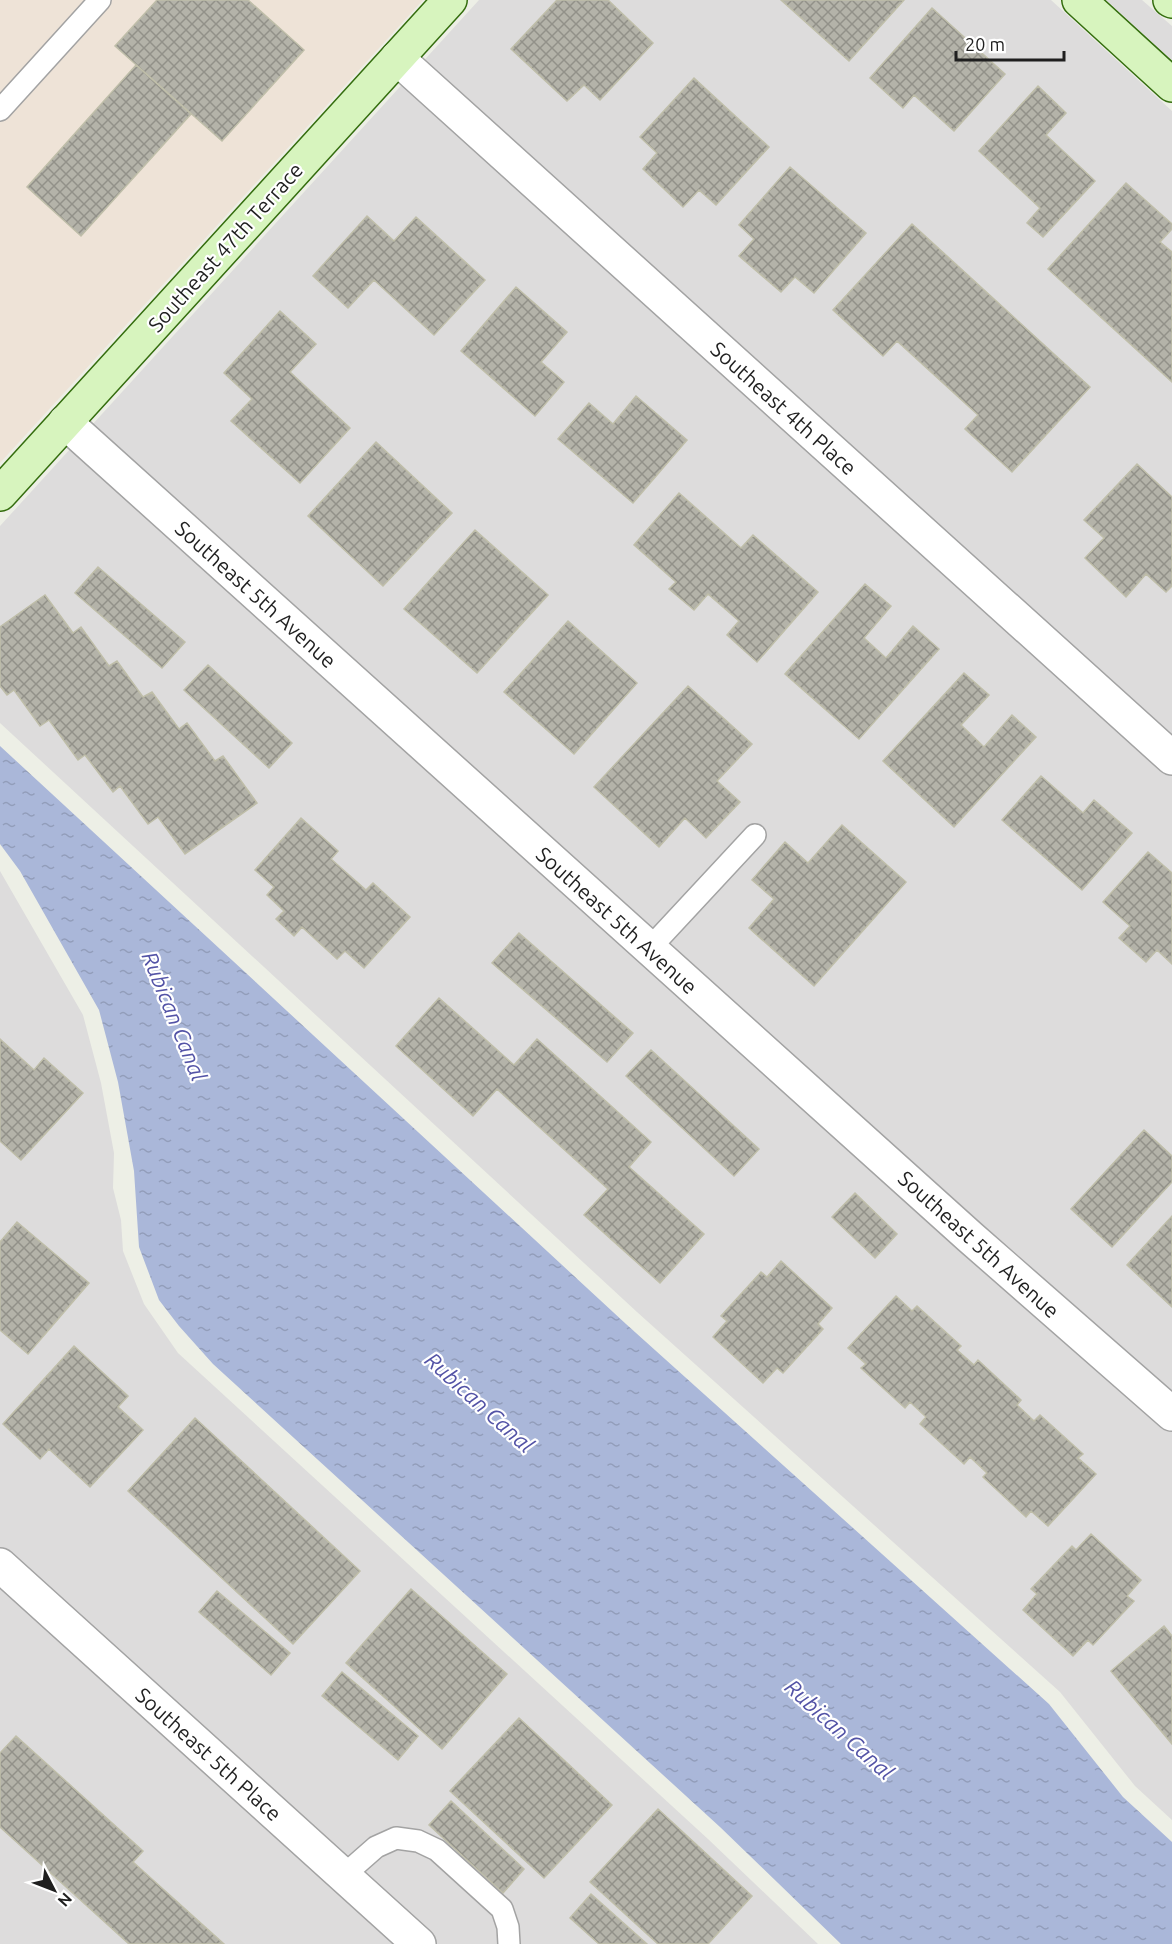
<svg xmlns="http://www.w3.org/2000/svg" width="1172" height="1944" viewBox="0 0 1172 1944" font-family="Ubuntu,sans-serif">
<defs>
<pattern id="water-ripples" width="26" height="14" patternUnits="userSpaceOnUse" patternTransform="scale(1.5)"><rect width="26" height="14" fill="#aab7d9"/><path d="M2 4q2-2 4 0t4 0M15 11q2-2 4 0t4 0" fill="none" stroke="#929dba"/></pattern>
<pattern id="building-cross-hatch" width="8" height="8" patternUnits="userSpaceOnUse" patternTransform="scale(1.5)"><rect width="8" height="8" fill="#b4b3a9"/><path d="M0 0l8 8M0 8l8-8" fill="none" stroke="#929189"/></pattern>
</defs>
<rect width="100%" height="100%" fill="#edefe6"/>
<path fill="#dddcdc" d="M479,0H1051L1172,111V1820L1135,1786L1060,1692L637,1312L0,723V526Z
M1106,0H1142L1172,26V60Z
M0,871L83,1015L101,1083L114,1153L113,1188L121,1220L123,1251L144,1304L178,1353L708,1839L818,1944H0Z"/>
<path fill="#eee3d7" d="M0,0H423L0,463Z"/>
<path fill="url(#water-ripples)" d="M0,746L626,1324L1049,1704L1123,1797L1172,1842V1944H841L720,1827L213,1364L179,1326L159,1300L139,1247L134,1171L118,1082L99,1010L20,871L0,844Z"/>
<path fill="url(#building-cross-hatch)" stroke="#bfbea9" stroke-width="1.5" d="M157,0H248L304,50L222,141L115,46Z
M557,0H608L653,43L600,100L584,85L567,101L511,49Z
M781,0H904L849,61Z
M932,8L1005,74L954,131L914,95L903,108L870,78Z
M136,65L191,114L81,236L27,187Z
M694,78L769,147L716,205L699,190L683,207L643,169L657,153L640,137Z
M1038,86L1066,113L1046,135L1095,181L1043,237L1027,223L1040,208L979,151Z
M790,167L866,233L814,293L795,277L781,292L739,256L754,239L739,225Z
M1126,183L1172,224V229L1160,242L1172,252V382L1048,269Z
M367,216L394,241L416,217L485,280L434,335L374,280L348,308L313,276Z
M912,224L1090,387L1012,472L965,429L978,415L897,341L883,356L833,310Z
M516,287L567,332L541,362L564,382L535,416L461,351Z
M280,311L316,344L290,372L350,428L300,483L231,421L252,399L224,373Z
M636,396L687,440L633,503L558,439L589,403L613,424Z
M376,442L452,513L383,586L308,516Z
M1137,464L1172,497V586L1166,592L1146,574L1126,597L1085,558L1104,538L1084,520Z
M679,493L741,548L753,535L818,592L757,662L727,635L739,621L708,594L694,610L669,589L676,582L634,545Z
M475,530L548,595L477,673L404,609Z
M98,567L185,642L162,668L75,593Z
M865,584L891,606L864,638L886,658L913,626L939,649L859,739L785,674Z
M45,595L73,633L81,627L109,666L117,661L143,697L152,692L179,729L187,723L215,761L223,756L257,803L185,854L158,817L148,824L120,786L113,792L85,755L78,760L49,720L40,726L14,690L7,695L0,686V627Z
M568,621L637,683L574,754L504,692Z
M208,665L292,743L269,768L184,690Z
M964,673L989,695L961,725L984,747L1012,715L1036,737L954,827L883,761Z
M688,686L752,744L717,781L740,802L706,838L685,818L659,847L594,787Z
M1041,776L1083,813L1094,800L1132,833L1082,890L1002,820Z
M301,818L338,851L331,859L366,890L373,883L410,917L364,968L345,951L337,959L302,927L294,936L276,919L284,911L267,895L274,887L255,870Z
M842,825L906,882L814,986L749,928L774,899L752,880L785,842L808,863Z
M1148,852L1172,873V964L1157,950L1146,962L1119,938L1130,926L1103,902Z
M519,933L633,1033L607,1062L492,963Z
M439,998L514,1065L537,1039L651,1142L629,1167L704,1234L660,1283L584,1215L608,1189L497,1089L473,1116L396,1046Z
M0,1039L34,1070L44,1058L83,1093L21,1160L0,1141Z
M651,1050L759,1149L734,1176L626,1076Z
M1144,1130L1172,1156V1182L1112,1247L1071,1209Z
M855,1193L897,1234L875,1258L832,1217Z
M1172,1216V1307L1127,1265Z
M17,1222L89,1283L28,1354L0,1330V1242Z
M781,1261L832,1308L818,1324L823,1329L783,1373L777,1368L763,1383L713,1337L727,1321L721,1316L761,1272L767,1277Z
M896,1296L912,1311L917,1306L961,1346L957,1350L974,1365L978,1360L1021,1400L1017,1405L1034,1421L1040,1415L1083,1454L1078,1458L1096,1474L1048,1526L1031,1511L1026,1517L983,1477L987,1473L970,1457L964,1464L920,1424L926,1417L910,1402L905,1408L861,1368L866,1364L848,1348Z
M74,1346L128,1396L118,1407L143,1430L90,1487L49,1449L40,1459L3,1424Z
M195,1418L360,1571L293,1644L128,1491Z
M1091,1534L1141,1580L1127,1596L1134,1601L1093,1645L1088,1640L1073,1656L1023,1610L1037,1594L1031,1589L1072,1546L1076,1550Z
M411,1589L507,1674L442,1749L346,1663Z
M217,1591L290,1653L271,1675L199,1612Z
M1164,1626L1172,1636V1744L1111,1671Z
M342,1672L418,1736L398,1760L322,1696Z
M519,1718L612,1805L544,1878L450,1791Z
M16,1736L143,1851L133,1862L224,1944H129L0,1827V1753Z
M451,1801L524,1869L503,1893L429,1825Z
M658,1809L752,1896L708,1944H658L590,1882Z
M591,1894L647,1944H599L570,1918Z"/>
<g fill="none" stroke-linecap="round" stroke-linejoin="round">
<g stroke="#a3a3a3" stroke-width="24">
<path id="lane" d="M0,110L100,0
M649,949L755,835
M343,1876L376,1847L396,1838L418,1841L437,1850L502,1909L508,1927L509,1944"/>
</g>
<g stroke="#a3a3a3" stroke-width="36">
<path id="street" d="M397,58L1172,758
M65,422L970,1237L1172,1414
M0,1565L419,1944"/>
</g>
<g stroke="#346d0e" stroke-width="36">
<path id="secondary" d="M1079,0L1172,85
M1170,0L1172,1
M0,494L450,0"/>
</g>
<use href="#lane" stroke="#fff" stroke-width="21"/>
<use href="#street" stroke="#fff" stroke-width="33"/>
<use href="#secondary" stroke="#d7f4be" stroke-width="33"/>
</g>
<g text-anchor="middle" dominant-baseline="central" stroke-width="4.5" stroke-linejoin="round" paint-order="stroke">
<g font-size="21" fill="#1f1f1f" stroke="#fff">
<text transform="translate(225 247) rotate(-48)">Southeast 47th Terrace</text>
<text transform="translate(784 408) rotate(42)">Southeast 4th Place</text>
<text transform="translate(256 594) rotate(42)">Southeast 5th Avenue</text>
<text transform="translate(617 920) rotate(42)">Southeast 5th Avenue</text>
<text transform="translate(979 1244) rotate(42)">Southeast 5th Avenue</text>
<text transform="translate(209 1754) rotate(42)">Southeast 5th Place</text>
</g>
<g font-size="22" font-style="italic" fill="#5353a6" stroke="#fff">
<text transform="translate(175 1016) rotate(68)">Rubican Canal</text>
<text transform="translate(480 1402) rotate(42)">Rubican Canal</text>
<text transform="translate(840 1729) rotate(42)">Rubican Canal</text>
</g>
</g>
<g transform="translate(54 1890) rotate(132)" stroke="#ffffff" stroke-width="4.5" paint-order="stroke">
<path d="M0-4.5L10 22L0 15L-10 22Z" fill="#1f1f1f"/>
<text y="-9" font-size="16" font-weight="bold" text-anchor="middle" fill="#1f1f1f">N</text>
</g>
<path d="M956 51v9h108v-9" fill="none" stroke="#1f1f1f" stroke-width="3"/>
<text x="965" y="51" font-size="18" fill="#1f1f1f" stroke="#ffffff" stroke-width="4.5" paint-order="stroke">20 m</text>
</svg>
